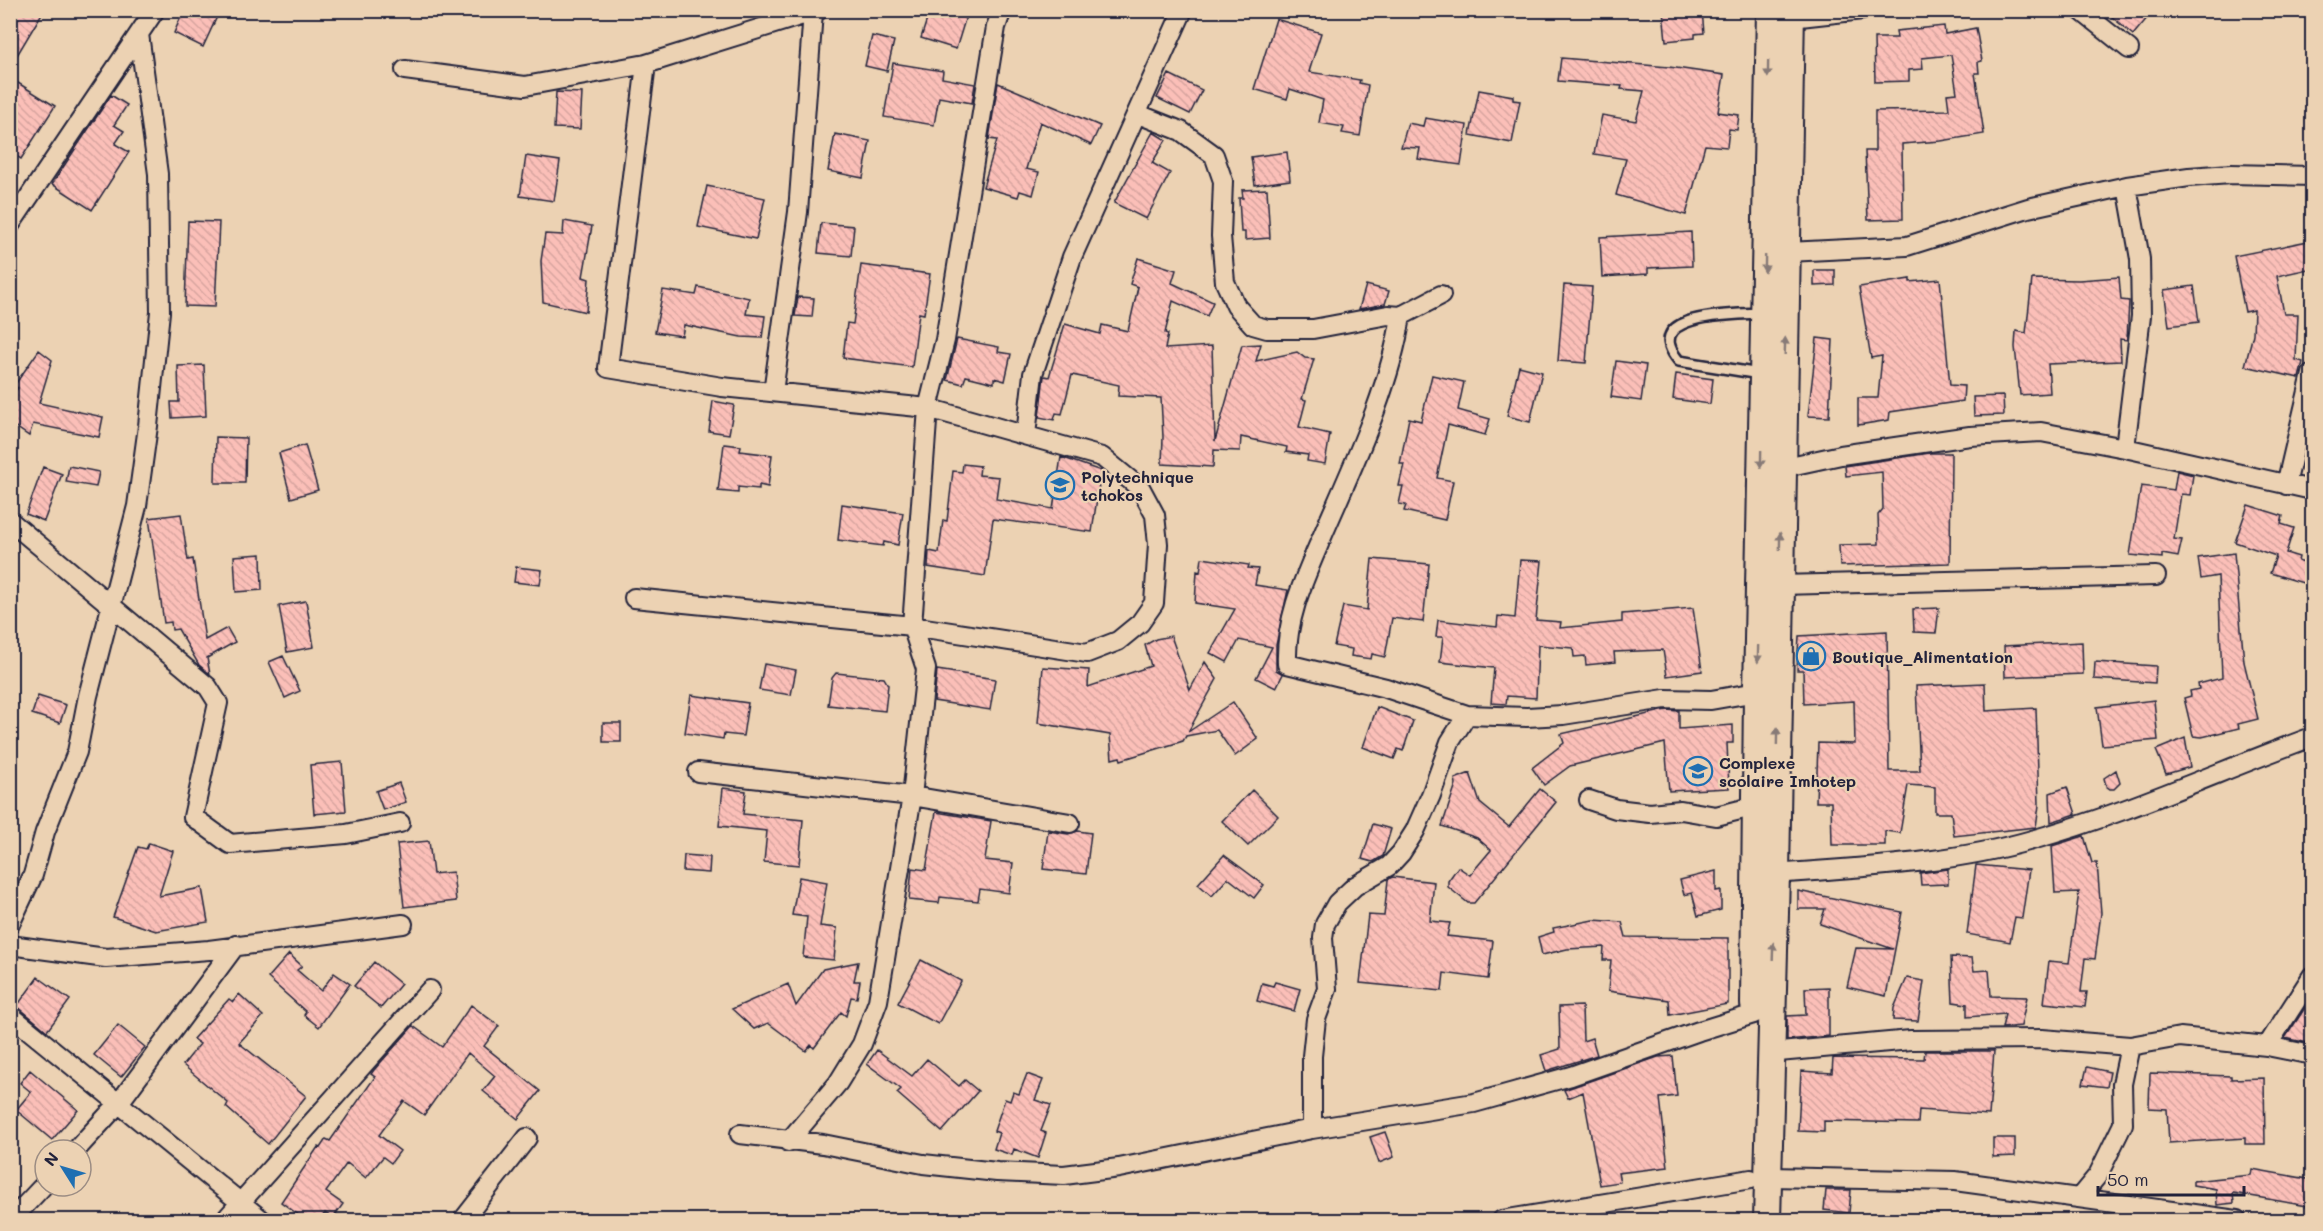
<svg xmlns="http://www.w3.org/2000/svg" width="2323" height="1231" viewBox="0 0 2323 1231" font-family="Mali,sans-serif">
<defs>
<pattern id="building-back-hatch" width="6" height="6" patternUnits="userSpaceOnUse" patternTransform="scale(1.5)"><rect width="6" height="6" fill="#fbbfb8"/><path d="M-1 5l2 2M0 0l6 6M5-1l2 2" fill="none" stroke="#d7a49f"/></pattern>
</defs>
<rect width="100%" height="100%" fill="#ecd2b3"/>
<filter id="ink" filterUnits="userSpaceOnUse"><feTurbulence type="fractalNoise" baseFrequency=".0167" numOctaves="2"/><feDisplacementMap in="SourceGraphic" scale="12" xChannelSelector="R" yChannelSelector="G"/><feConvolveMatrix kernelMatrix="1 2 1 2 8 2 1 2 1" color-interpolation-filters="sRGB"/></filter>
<g filter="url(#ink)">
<path fill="url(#building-back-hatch)" stroke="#22223b" stroke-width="1.5" d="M10,10H44L10,67Z
M184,10H220L203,47L174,33Z
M930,10H968L956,49L921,38Z
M1663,10H1702L1704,33L1695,34V38L1666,41Z
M2104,10H2154L2133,35Z
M1276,19L1321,33L1309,72L1360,80L1359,83L1368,85L1360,136L1342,133L1344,127L1319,123L1323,100L1290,89L1287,99L1254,89Z
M1944,26L1945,34L1976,28L1982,61L1978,62L1979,73H1975L1984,134L1941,141L1902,144L1903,219L1868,220L1865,151H1875V111L1949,110L1947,94L1957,93L1951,55L1922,58L1923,69L1909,70V81L1875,82L1874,38H1897L1896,31Z
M872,36L894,41L887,71L865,66Z
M1561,58L1669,67L1724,75L1718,112L1739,115L1737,130L1729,129L1727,147L1705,145L1686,215L1616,195L1626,159L1594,154L1602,115L1636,121L1644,91L1621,89L1622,86L1558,81Z
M893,63L943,71L942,78L975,84L972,103L939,97L934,125L884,117Z
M1169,74L1202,90L1190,114L1157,98Z
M10,78L55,106L21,159L10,152Z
M998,83L1100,126L1091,145L1040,122L1026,169L1039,172L1033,195L1020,191L1018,197L983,187L997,140L989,139Z
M1479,90L1513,96V100L1520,101L1512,143L1470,135Z
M556,92L582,93L580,129L554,128Z
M111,95L127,105L114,125L124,131L115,144L129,152L92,210L52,184Z
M1425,118L1467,125L1461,165L1418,159L1420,148L1401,147L1408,123L1423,126Z
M1153,132L1166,140L1152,163L1170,173L1146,219L1114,203Z
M835,134L870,141L863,178L828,171Z
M1287,152L1290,180L1255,185L1251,157Z
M526,156L560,161L554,201L520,196Z
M707,186L765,198L756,239L698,227Z
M1267,189L1270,238L1245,240V232H1241L1239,198H1243L1242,190Z
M188,221L219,222L215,307L185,306Z
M564,221L592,226L583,277L589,279L586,312L543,302L541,261L545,234L563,235Z
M821,223L854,226L851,256L818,253Z
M1691,232L1692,266L1648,268V274L1602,277L1600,237Z
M2313,240V268L2277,276L2284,314H2298L2296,360L2303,362L2299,378L2245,366L2253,334L2254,310L2245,312L2234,256Z
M1138,258L1176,270L1172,283L1213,302L1207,316L1173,301L1165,333L1168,334L1165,349L1212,346L1215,441L1242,345L1261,344L1256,361L1297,352L1305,358L1314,359L1302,399L1306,400L1299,427L1330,434L1325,464L1307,461L1308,455L1286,452L1287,447L1241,437L1240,451L1214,450L1213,467L1162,464L1163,437L1161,398L1118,396L1119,385L1072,375L1062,414L1056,413L1054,420L1039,417L1044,376L1049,377L1065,324L1100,334L1102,325L1128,331L1138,287L1130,284Z
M861,265L930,274L924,314L919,313L912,367L843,358L847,323L853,324Z
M1814,270H1835V285L1814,286Z
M2119,277L2121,300L2129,301L2127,340L2120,339L2121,361L2048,364L2050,393L2020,395L2015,347L2016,331L2026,333L2032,279L2079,280Z
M1910,279V282L1940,279L1950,385L1964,386L1963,401L1890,412L1889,420L1858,425V398H1878L1882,356L1871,358L1859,287Z
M1366,285L1389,291L1385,304L1359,309Z
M1564,285L1592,287L1586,363L1558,361Z
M2194,286L2199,322L2169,326L2164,290Z
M698,287L749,298L746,314L765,316L762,338L741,337L684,325L682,336L655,332L663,290L696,295Z
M798,297L814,298L812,317L795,316Z
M1817,338L1833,340L1829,417L1808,416Z
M957,339L999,347L998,352L1011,354L1005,381L994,378V383L966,376L963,384L947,380Z
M39,350L52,360L39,403L103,417L99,437L33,424L29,436L10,423V398L18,388L14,386Z
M1616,361L1646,365L1641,401L1611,397Z
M204,365L206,416L172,418L171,402H179L178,366Z
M1519,366L1542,372L1530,422L1507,416Z
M1676,374L1713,379L1710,404L1673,399Z
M1432,375L1464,382L1458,410L1490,419L1485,435L1448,425L1437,478L1453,481L1445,520L1404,511L1406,505L1399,504L1403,486H1399L1404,464H1400L1409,418L1421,421Z
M2003,396L2004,415L1974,416L1973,397Z
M713,401L734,405L729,434L709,431Z
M216,437L246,438L245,483H215Z
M724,444L741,446L740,451L772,455L768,487L759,485V489L738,487V493L718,491Z
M305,445L318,490L291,498L279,453Z
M1930,453H1951L1950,563L1840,566L1839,545L1879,544L1878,515L1883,509L1882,472L1846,476L1845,466Z
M1061,457L1101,471L1092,532L993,519L985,576L928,567L929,551L939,553L943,520L947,521L953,471L962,472L963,464L980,466L979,475L999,477L996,499L1053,509Z
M69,466L99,472L96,487L66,482Z
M43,467L62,474L44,521L26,514Z
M2177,471L2193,475L2190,495L2181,494L2174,539L2182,540L2178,557L2162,554V558L2130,555L2141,486L2174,490Z
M842,504L903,513L898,545L884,542L883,546L838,540Z
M2248,505L2283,516L2281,524L2294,528L2286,553L2299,557L2298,561L2313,566V586L2270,573L2276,556L2235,542Z
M181,514L188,560L193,559L205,640L227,628L235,642L207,658L210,674L199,665L178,629L172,630L171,622L164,623L149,518Z
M2234,553L2244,662L2258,719L2238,724L2239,728L2202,737L2193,736L2184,698L2191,696L2190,691L2199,689L2198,684L2222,678L2218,576L2201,579L2198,558Z
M261,554L262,590L236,592L234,556Z
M1202,558L1249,565L1248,568L1258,569L1255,585L1288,590L1276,645V670L1283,674L1276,688L1256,678L1272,647L1239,640L1227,662L1210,653L1235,609L1195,603L1197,571L1200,572Z
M1372,559L1429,564L1423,622L1392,618L1385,657L1372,654L1371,659L1351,656L1352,649L1334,646L1343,606L1367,610Z
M1520,560L1542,561L1536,620L1561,622L1560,628L1622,622V614L1693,608L1702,671L1667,676L1663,650L1614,652L1615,662L1586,665L1585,656L1574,657L1573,648L1538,645L1536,698L1507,696L1506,704L1491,703L1494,668L1440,662L1443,637H1436L1438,620L1497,627L1498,616L1515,618Z
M516,567L542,570L540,585L514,582Z
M306,601L314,647L287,652L279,606Z
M1939,608L1936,633L1914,632L1913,609Z
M1887,631L1889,771H1920L1916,686L1985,683L1986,711L2036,708L2039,805L2036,827L1954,836L1951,813H1935V787L1908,785L1900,833L1885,831V845H1832L1831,802H1816L1818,743L1855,744L1854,701L1804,704L1803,670H1797L1799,636Z
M1171,636L1190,690L1205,662L1217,679L1188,732L1233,702L1258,739L1235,756L1217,730L1186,736L1183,741L1121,760L1120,757L1112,759L1110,735L1038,723L1043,667L1089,670L1088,687L1151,666L1145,645L1156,639Z
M2082,642L2083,674L2005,677L2004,646Z
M283,656L300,691L285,698L269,662Z
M2095,662L2156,666L2155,683L2094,679Z
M764,664L796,670L791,695L759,690Z
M937,670L995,679L990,710L934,701Z
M836,673L884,678L888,685L885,711L828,705L832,678Z
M691,695L748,703L743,736L724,734L723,739L685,733Z
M38,696L66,705L60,723L32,714Z
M2154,700L2158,740L2102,745L2097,707Z
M1377,707L1413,721L1403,751L1398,749L1394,759L1363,747Z
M1666,710L1679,711V729L1733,725V743H1727L1729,788L1669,791L1665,743L1570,766L1544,785L1532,768L1564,743L1561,734Z
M603,723H621V742H603Z
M2185,738L2190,767L2166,774L2156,750Z
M342,762L346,811L314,814L310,765Z
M2116,770L2120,783L2114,789H2110L2106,786L2104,778Z
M1470,773L1480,803L1509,827L1540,789L1556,802L1474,903H1468L1448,887V881L1458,867L1470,875L1491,850L1477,838L1442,826L1456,784L1455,779Z
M399,783L406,802L383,810L376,791Z
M2067,787L2076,814L2051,822L2050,793Z
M723,788L746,791L743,814L803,820L799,865L764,862L767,831L719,826Z
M1252,790L1278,816L1248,846L1222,821Z
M936,812L991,821L985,860L1013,863L1009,893L980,889L978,901L940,897L939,903L909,900L912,868L926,870Z
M1373,824L1391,829L1383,856L1373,862L1362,859Z
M1048,831L1068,834L1078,831L1091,833L1086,874L1043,869Z
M2084,836L2092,863H2097L2101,913L2095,959L2085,958L2081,992H2087L2085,1007L2044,1003L2049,961L2069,963L2079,892L2055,893L2052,846Z
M429,841L433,874L453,872L456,901L404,907L397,844Z
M149,843L173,851L159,896L202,888L208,922L156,931L113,917L138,847L146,849Z
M684,855L710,857L709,873L683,871Z
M1224,855L1264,885L1254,898L1228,878L1212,896L1198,884Z
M1976,865L2029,870L2022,918L2015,917L2010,942L1967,934Z
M1948,869V884L1921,885L1920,873Z
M1716,871V891L1721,890V910L1698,916L1692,893L1684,895L1680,880Z
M799,877L827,882L820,926L837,928L834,960L803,957L807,917L792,915Z
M1392,877L1434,882L1430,921L1450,923L1447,936L1493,941L1488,979L1444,973L1442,991L1360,983L1368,915L1384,916L1388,880Z
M1798,891L1902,912L1886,996L1847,987L1856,948L1893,949L1820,924L1825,909H1798Z
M1593,920L1622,922L1626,937L1728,938V1004L1670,1015L1669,1000L1608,991L1611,960H1603L1604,947L1567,949L1542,955L1538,937L1554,932L1553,928Z
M289,954L302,966L297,970L321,991L334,973L350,984L319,1027L304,1015L306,1012L268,978Z
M1951,957L1972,958L1974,971L1989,970L1991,996L2027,997L2021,1026L2002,1028L2005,1014L1967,1017V1004L1953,1002Z
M921,960L961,981L938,1024L898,1003Z
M374,962L401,984L381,1008L354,986Z
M858,962L854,981H860L857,998L851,997L846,1016L841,1012L814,1048L811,1045L806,1051L768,1023L754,1029L732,1009L788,984L796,1006L823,969Z
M38,977L70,1000L47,1031L17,1006Z
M1907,978L1924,981L1918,1021L1893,1020L1894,1008Z
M1275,982L1300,989L1294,1011L1257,1001L1262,983L1273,986Z
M1829,987V1036L1787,1040V1016L1806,1015L1805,988Z
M239,994L263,1016L239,1043L306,1096L268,1144L226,1107L228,1103L183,1065L200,1044L193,1039L229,999L233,1002Z
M2313,996V1044L2285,1038Z
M471,1005L499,1026L484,1046L540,1091L518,1119L483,1091L495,1076L468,1053L424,1115L404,1101L379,1135L400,1151L391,1163L383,1157L366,1178L347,1163L326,1192L343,1204L333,1218L325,1213L319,1221H307L281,1202L318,1147L320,1148L326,1139L330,1141L375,1077L371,1074L374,1070L413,1026L442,1047Z
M1582,1006L1583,1041L1592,1038L1597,1055L1546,1071L1541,1055L1560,1049L1559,1007Z
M118,1025L145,1047L121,1077L94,1055Z
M877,1050L912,1076L927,1059L959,1086L965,1080L978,1091L942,1132L897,1093L901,1089L867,1064Z
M1925,1051H1994L1989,1115L1919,1110L1918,1123L1824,1121V1132L1798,1131L1801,1071L1832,1073L1833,1058L1924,1059Z
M1673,1056L1677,1096L1660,1098L1668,1167L1618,1173L1620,1182L1600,1185L1583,1092L1568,1098L1564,1090L1658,1057Z
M2087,1067L2110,1072L2107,1087L2083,1084Z
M30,1070L78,1110L52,1140L16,1110L31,1092L20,1083Z
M2150,1073L2231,1076V1079L2264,1078L2265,1144H2245V1138L2169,1143L2167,1109L2149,1108Z
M1027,1074L1043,1080L1035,1100L1051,1105L1041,1131L1046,1133L1038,1158L1014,1149L1012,1155L994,1149L999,1133L994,1131L1005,1099L1010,1101L1013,1092L1019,1094Z
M1385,1132L1394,1157L1379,1163L1370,1137Z
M1993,1138H2015V1156L1993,1157Z
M2252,1169L2313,1180V1207L2233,1193L2234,1203L2217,1205L2216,1189L2193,1185V1181L2251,1175Z
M1826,1190H1851L1849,1213L1824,1210Z"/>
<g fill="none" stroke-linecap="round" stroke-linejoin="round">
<g stroke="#22223b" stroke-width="14">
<path id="lane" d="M1760,374L1679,361C1638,312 1737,315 1762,313"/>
</g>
<g stroke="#22223b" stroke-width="22">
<path id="street" d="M1002,10L996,27L945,340L928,408L912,626L926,669L912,796L1070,823
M2080,10L2129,49
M1791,18L1863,10
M405,70L525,86L646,64L819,10
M1138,114L1181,131L1214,155L1223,181L1221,236L1225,282L1236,306L1253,325L1267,329H1313L1388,315L1401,316L1441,295
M10,225L155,10
M1788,252L1907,246L2028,208L2127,186L2189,177L2231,174L2312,176
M1401,316C1390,388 1354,463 1325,530C1307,573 1285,616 1287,664L1386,688L1467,715L1527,717L1563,715L1665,699L1711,700L1757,692
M773,392L798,212L813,12
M1026,435L1033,374L1072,257L1183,10
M2125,448L2141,316L2140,259L2127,186
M1781,468L1841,455L1970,436L2041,432L2125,448L2312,490
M2286,485L2312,374
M10,521L208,687L218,703L193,817L230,844L346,834L400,823
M1779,585L2156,576
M634,598L912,626L1087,653L1118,641L1140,623L1154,603L1158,544L1155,515L1141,489L1102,457L928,408L722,387L608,368L646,64
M698,772L912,796L878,1001L862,1044L838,1083L788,1142
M1589,800L1616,809L1650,813L1681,810L1716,816L1756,806
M1776,874C1861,867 1949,864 2032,840C2128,813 2219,771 2312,737
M10,924L33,875L45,832L77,752L88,696L137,506L148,426L160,312L158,174L139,34
M10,945L106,958L209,950L403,924
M10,1015L262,1220
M2267,1046L2312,976
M1769,1053L1911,1040L2042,1039L2130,1046
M1312,1129V1056L1316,1019L1327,989L1323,938L1325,924L1337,903L1355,886L1389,866L1401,853L1415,831L1431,795L1450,742L1467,715
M740,1134L823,1144L923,1164L997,1172L1064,1175L1119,1168L1312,1129L1474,1103L1571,1076L1699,1031L1754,1014
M76,1150L119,1103L236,945
M1767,1177L1955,1181L2237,1220
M2079,1198L2098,1175L2123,1124L2122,1084L2130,1046L2180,1037L2267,1046L2312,1055
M11,1220L45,1184
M225,1220L430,990
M463,1220L527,1138
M1502,1220L1751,1179"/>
</g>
<g stroke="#22223b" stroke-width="30">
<path id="secondary" d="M1754,1004L1757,692L1770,10
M1767,1220L1776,874L1791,10"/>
</g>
<use href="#lane" stroke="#ecd2b3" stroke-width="9"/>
<use href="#street" stroke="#ecd2b3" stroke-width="18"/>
<use href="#secondary" stroke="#ecd2b3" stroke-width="26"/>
</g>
<defs><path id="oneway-solid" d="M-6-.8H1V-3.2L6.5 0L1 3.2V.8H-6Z" transform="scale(1.5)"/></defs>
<g fill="#877a77">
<use href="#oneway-solid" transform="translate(1768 69) rotate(91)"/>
<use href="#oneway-solid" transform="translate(1765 264) rotate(91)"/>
<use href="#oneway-solid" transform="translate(1785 346) rotate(-88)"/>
<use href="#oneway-solid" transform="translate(1761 459) rotate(91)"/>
<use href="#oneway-solid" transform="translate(1780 541) rotate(-89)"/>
<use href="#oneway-solid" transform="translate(1758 654) rotate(91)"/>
<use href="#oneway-solid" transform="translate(1777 736) rotate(-89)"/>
<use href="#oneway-solid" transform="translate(1773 951) rotate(-88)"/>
</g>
</g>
<defs>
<g id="school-ring" transform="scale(1.5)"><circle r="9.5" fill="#ecd2b3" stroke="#1f6fb2" stroke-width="1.5"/><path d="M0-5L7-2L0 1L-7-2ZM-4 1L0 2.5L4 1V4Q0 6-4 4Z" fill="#1f6fb2"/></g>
<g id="shop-ring" transform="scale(1.5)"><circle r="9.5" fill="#ecd2b3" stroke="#1f6fb2" stroke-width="1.5"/><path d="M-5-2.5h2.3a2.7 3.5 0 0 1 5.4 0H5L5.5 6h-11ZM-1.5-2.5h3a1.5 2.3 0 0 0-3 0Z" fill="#1f6fb2"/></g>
</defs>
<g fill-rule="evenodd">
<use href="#school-ring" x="1060" y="485"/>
<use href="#shop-ring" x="1811" y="656"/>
<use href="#school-ring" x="1698" y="771"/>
</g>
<g text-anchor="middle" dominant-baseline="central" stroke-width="4.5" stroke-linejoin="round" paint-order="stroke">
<g font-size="16" font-weight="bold" fill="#22223b" stroke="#ecd2b3" text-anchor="start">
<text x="1081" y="476">Polytechnique<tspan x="1081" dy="18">tchokos</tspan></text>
<text x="1832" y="656">Boutique_Alimentation</text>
<text x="1719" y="762">Complexe<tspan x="1719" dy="18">scolaire Imhotep</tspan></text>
</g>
</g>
<rect width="2323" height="1231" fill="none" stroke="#ecd2b3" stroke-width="36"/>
<rect x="18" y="18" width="2287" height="1195" fill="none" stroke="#22223b" stroke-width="2" filter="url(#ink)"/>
<g transform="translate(63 1168) rotate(307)"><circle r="28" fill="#ecd2b3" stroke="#9b8c83" stroke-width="1.5"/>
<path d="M0-4.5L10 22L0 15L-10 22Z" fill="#1f6fb2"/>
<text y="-9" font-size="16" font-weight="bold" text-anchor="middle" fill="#22223b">N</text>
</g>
<path d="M2098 1186v9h146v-9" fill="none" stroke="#22223b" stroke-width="3"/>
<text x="2107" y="1186" font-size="18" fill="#22223b" stroke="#ecd2b3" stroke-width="4.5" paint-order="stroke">50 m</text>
</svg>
